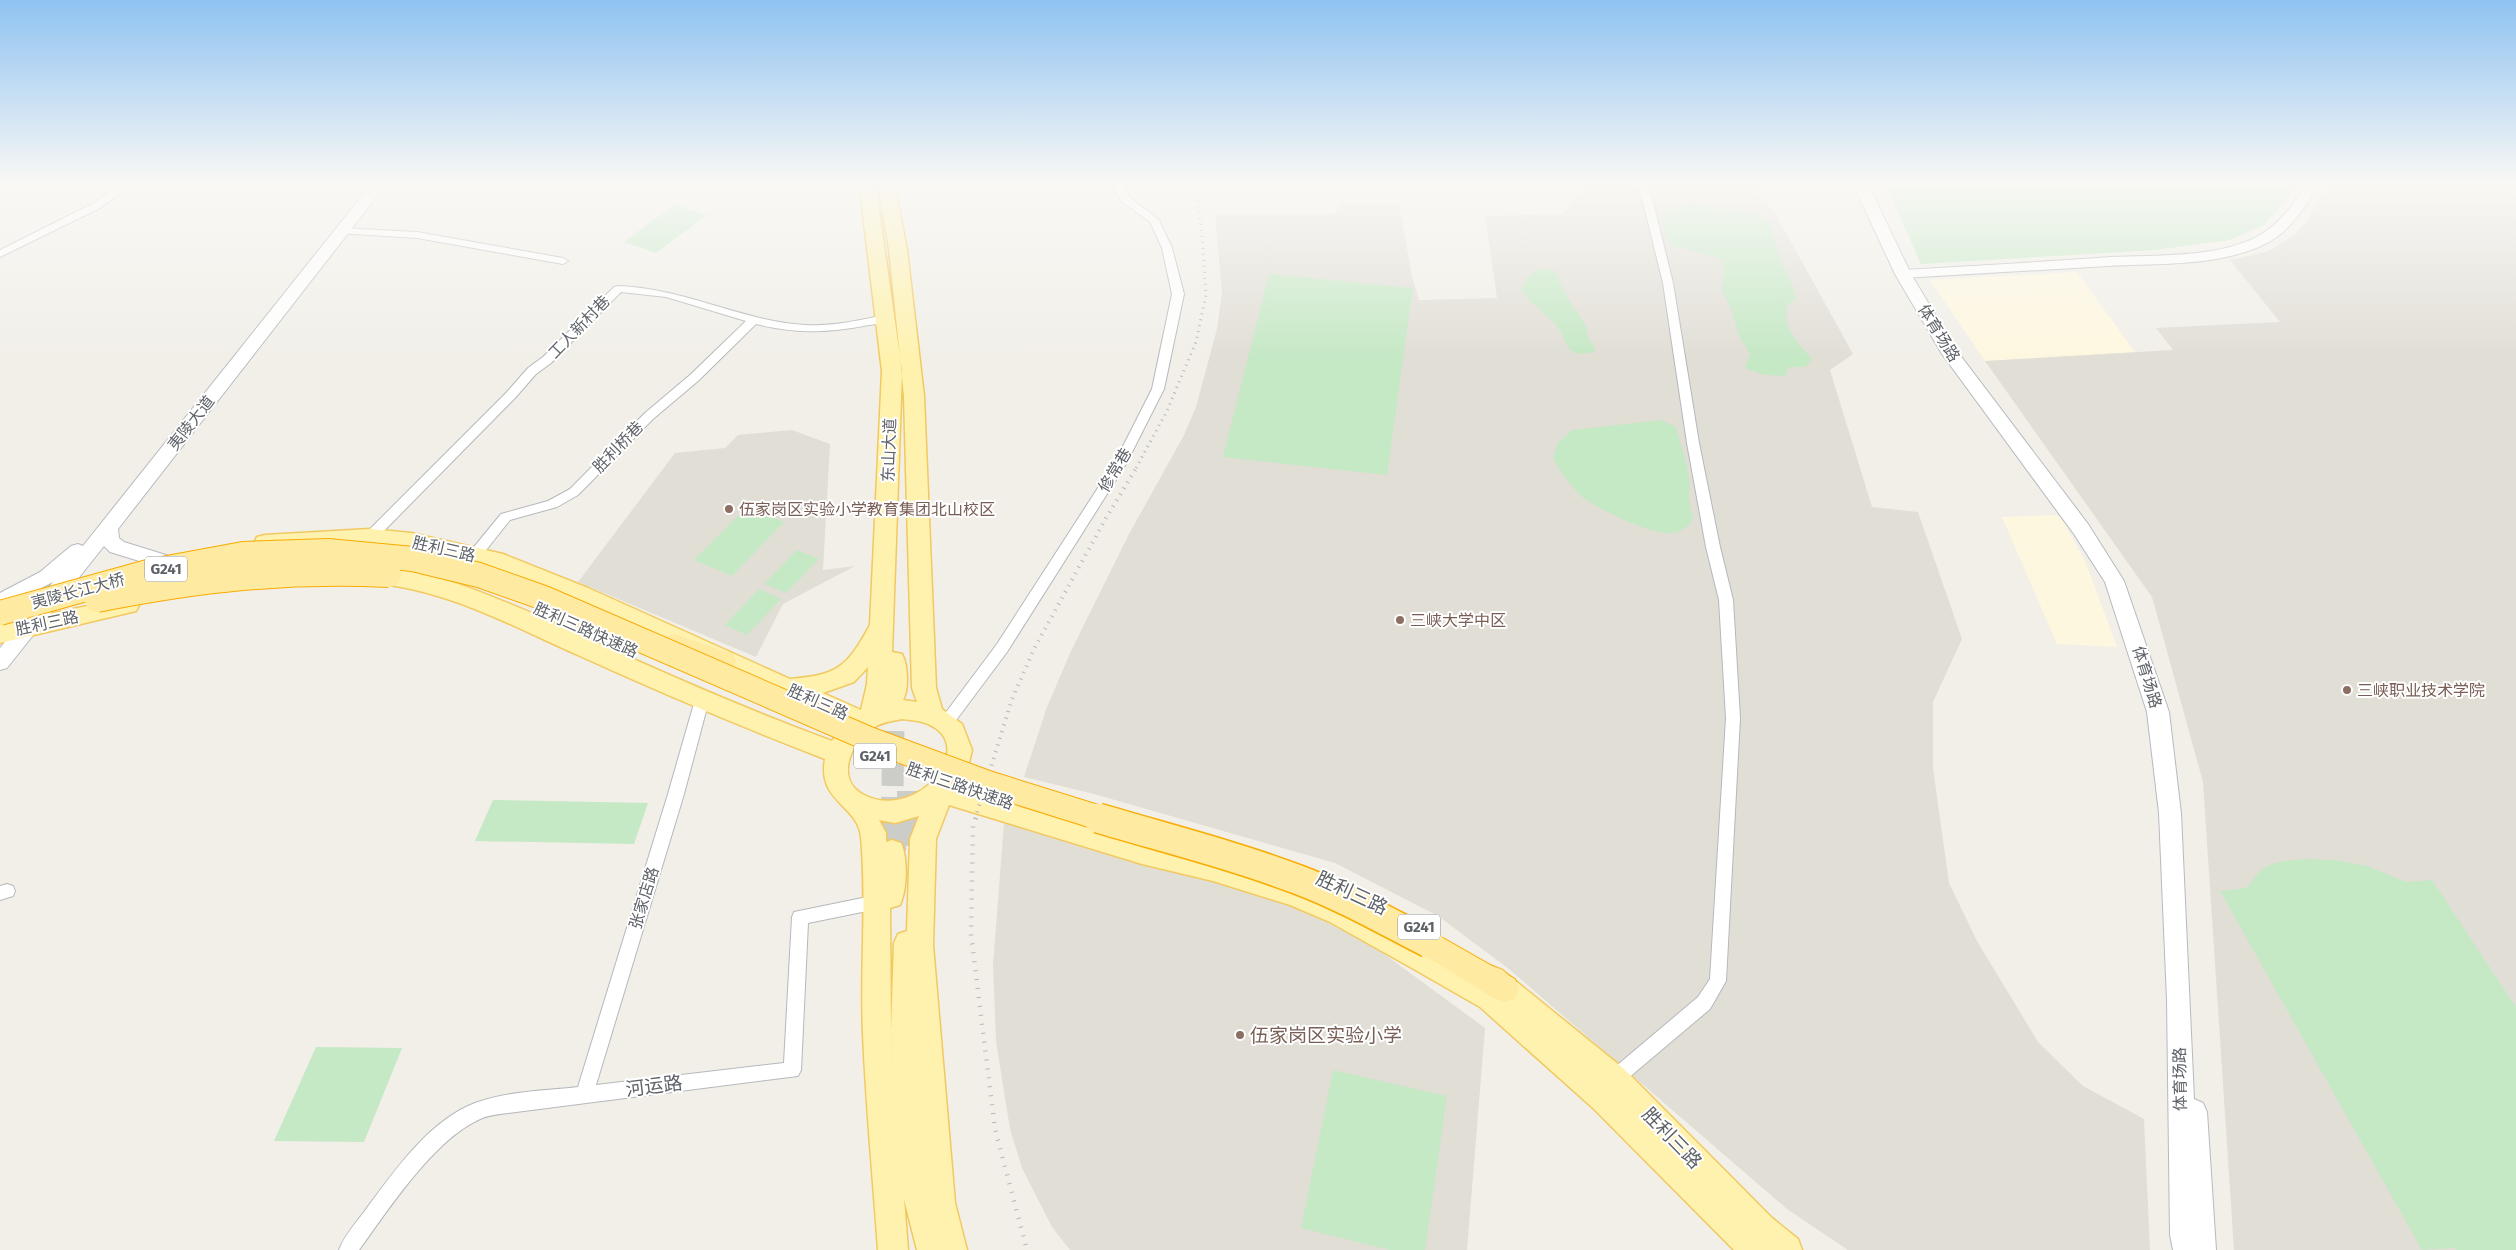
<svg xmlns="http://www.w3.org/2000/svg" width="2516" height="1250" viewBox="0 0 2516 1250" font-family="'Fira Sans','Noto Sans SC',sans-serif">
<rect width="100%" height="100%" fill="#f1efe8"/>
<path fill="#fef7e0" d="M2077,272L2135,352L1985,361L1930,280Z
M2058,515L2064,523L2085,561L2117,647L2057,644L2002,517Z"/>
<path fill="#e1ded6" d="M1586,183H1750L1775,213L1853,354L1830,370L1872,507L1918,512L1962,639L1933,702V768L1949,883L1977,941L2038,1042L2083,1086L2144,1119L2150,1250H1848L1787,1209L1509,969L1438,916L1335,863L1094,794L1024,777L1047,707L1071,651L1129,534L1183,437L1196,407L1217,329L1222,292L1215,214H1334L1340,204H1399L1412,277L1419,300L1497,298L1485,216L1563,214Z
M2330,183H2516V1250H2234L2203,782L2152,597L1985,361L2173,350L2156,328L2280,322L2230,260L2269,251L2294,235L2306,222Z
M792,430L830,444L823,570L855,566L783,604L756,657L578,582L675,453L725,448L738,435Z
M1004,823L1269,897L1330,924L1376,948L1485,1028L1467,1250H1070L1052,1227L1022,1168L1010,1129L996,1041L993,965Z"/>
<path fill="#c5e8c5" d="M1885,183H2298L2289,197L2264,225L2229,240L2155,250L1921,264Z
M1689,203L1763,216L1771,225L1777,252L1796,294L1795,300L1787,306C1782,328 1798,343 1812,359L1805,367H1789L1785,376L1765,375L1745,368L1750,354L1739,336L1732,311L1722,290L1724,270L1722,259L1670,245C1658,218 1656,209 1689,203Z
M675,204L707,215L656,253L624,242Z
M1541,268L1555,271L1568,299L1585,324L1588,336L1596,351C1589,353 1580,356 1573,352C1565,347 1564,336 1559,329C1548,314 1532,306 1521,290L1528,277Z
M1269,274L1413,288L1387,475L1223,457Z
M1661,420L1676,427L1687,466L1690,484L1689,499L1693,519C1687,527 1682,532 1671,533C1650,534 1602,511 1585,499C1572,490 1562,472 1553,459L1557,444L1572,430Z
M747,507L784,522L732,576L694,560Z
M797,550L819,559L786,593L764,584Z
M759,589L781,599L747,635L725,625Z
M493,800L648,803L634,844L475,841Z
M2306,859L2335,860L2367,866L2406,882L2432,880L2516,1007V1250H2457L2453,1248L2422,1250L2220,891L2247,888C2264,861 2276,862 2306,859Z
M316,1047L402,1048L364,1142L274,1141Z
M1333,1070L1447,1096L1425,1250H1390L1301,1228Z"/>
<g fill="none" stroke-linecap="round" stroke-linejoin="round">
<path stroke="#ccccc8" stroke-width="22" stroke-dasharray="22 11" stroke-linecap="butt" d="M908,791V819
M892,819L894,694"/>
<path stroke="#ccccc8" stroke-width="28" stroke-dasharray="28 14" stroke-linecap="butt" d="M908,818V848
M892,851V818"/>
<g stroke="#b5b8bc" stroke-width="2">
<path id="minor" d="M123,182H135L102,207L0,257V250L94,203Z
M1112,182H1122L1129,197L1159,220L1172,248L1184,294L1164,389L1126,464L1007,652L951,727L946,729L941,727L939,723L941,719L997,644L1116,460L1152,389L1172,294L1162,248L1150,222L1121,201Z
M1638,182H1648L1673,283L1699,443L1720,547L1733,600L1740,718L1726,981L1710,1009L1620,1085L1614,1088L1608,1085L1605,1079L1608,1073L1698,997L1710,979L1726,718L1719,600L1706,547L1687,443L1663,283Z
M342,228L417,232L563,258L568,261L563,264L417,238L338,233V229Z
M618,286C684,288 741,321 805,325C832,327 859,320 885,315L891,319C886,324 876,324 869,325C827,333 797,334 756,324L698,381L653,419L578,495L557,507L510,520L479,559H469L467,556L469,553L501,514L548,501L570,489L645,413L690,375L746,321L666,297L621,292L551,363L536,374L515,398L375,540H365L363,537L365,534L507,392L528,368L543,357L614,287Z
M702,694L707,696L709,700L684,794L596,1085L784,1063L792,917L794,912L877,895L883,897L885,902L883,907L877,909L808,923L801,1070L798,1076L516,1112C504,1114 490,1114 478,1120C433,1141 388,1210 359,1250H339C344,1236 355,1224 364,1212C393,1173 428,1121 475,1103C507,1091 545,1091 578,1087L668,794L695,700L697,696Z
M7,884L13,886L15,891L13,896L0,900V886Z"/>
</g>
<g stroke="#b5b8bc" stroke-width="2">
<path id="tertiary" d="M2308,182H2321C2307,204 2292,229 2269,242C2222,267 2160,263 2108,266C2040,270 1971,274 1903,278L1896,274L1903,270C1972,266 2042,262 2111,257C2157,255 2220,258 2260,235C2281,223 2295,202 2308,182Z"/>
</g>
<g stroke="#b6babf" stroke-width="2">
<path id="secondary" d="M373,182H388L118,529L119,538L124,542L169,556L172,561L169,566L162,568L110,552L104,546L7,668L0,670V648L53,582L0,609V593L40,572L71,546L78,544L83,546Z
M1852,182H1867L1911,274L1957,351L2088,524L2124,581L2169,712L2181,813L2194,1099L2203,1103L2207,1112L2216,1250H2173L2170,1235L2167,1000L2159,813L2147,712L2105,582L2074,534L1942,354L1895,274Z"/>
</g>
<g stroke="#f2c960" stroke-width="3">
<path id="primary" d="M859,182H875L902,371L892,652L902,654C908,665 909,689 903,700L917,702L912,688L904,396L889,250L878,182H894L907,250L924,396L936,688L942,709L962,724L972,750L967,771L958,787L1142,842L1213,859L1295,883L1348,906L1479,977L1482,970L1492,966L1502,970L1624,1069L1772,1218L1798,1239L1802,1250H1734L1594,1109L1480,1007L1412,968L1330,922L1290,905L1213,881L1142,864L949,805L936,839L933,945L955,1203L967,1250H917L904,1199L908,1250H878C873,1178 866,1106 863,1034C860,969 867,903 861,837C858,805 817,802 825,759C742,727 661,693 580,656C512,626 447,589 371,583L363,581L360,575L363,569C418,552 583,638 640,662C703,690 767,717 832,741L844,724L572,600L498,569L411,549L370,545L265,551L257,549L254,543L257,537L265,535L370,529L411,533L503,554L588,588L790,679C838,675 847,667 870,625L882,371ZM868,667L867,684L861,710L823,693L854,682ZM902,719C910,720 921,721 928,724C980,746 917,822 864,795C834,779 851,742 873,728C882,722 892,721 902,719ZM919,816L910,839L907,931L898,934L894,943L891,1031L896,1101L891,1033L890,908L900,905C907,890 908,858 901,843L892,840L886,842V833L879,820L895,823Z
M128,597L136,599L139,605L136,611L0,643V625Z"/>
</g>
<g stroke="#f9ab00" stroke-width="2">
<path id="trunk" d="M674,634L733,654L736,661L733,668L724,670L666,650L662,643L666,636Z
M1429,930L1515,979L1519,989L1515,999L1505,1002L1495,999L1419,952L1415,943L1419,934Z"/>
</g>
<use href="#minor" fill="#fff" fill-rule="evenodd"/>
<use href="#tertiary" fill="#fff" fill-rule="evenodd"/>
<use href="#secondary" fill="#fff" fill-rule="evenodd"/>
<use href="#primary" fill="#fff2af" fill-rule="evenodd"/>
<use href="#trunk" fill="#feeaa1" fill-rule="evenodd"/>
<path stroke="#b6b7b8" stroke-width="3" stroke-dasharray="1 5" stroke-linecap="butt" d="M1136,468L1166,413L1196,342L1206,295L1202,233L1194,182"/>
<path stroke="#b6b7b8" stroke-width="4" stroke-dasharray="1 6" stroke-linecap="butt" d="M975,819L1012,699L1035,647L1106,518L1137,467"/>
<path stroke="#b6b7b8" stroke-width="4.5" stroke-dasharray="1 8" stroke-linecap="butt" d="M976,818L973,826L971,934L995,1129L1027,1250"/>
<g stroke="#f9ab00" stroke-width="26" stroke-linecap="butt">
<path id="trunk-bridge-far1" d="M97,600C198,580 286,570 389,575
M0,613L151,571L243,554L328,551L413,559L479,575L544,598L869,739L988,783L1103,819"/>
</g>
<g stroke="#f9ab00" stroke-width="32" stroke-linecap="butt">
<path id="trunk-bridge" d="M1098,818C1165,838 1233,855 1299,880C1344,897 1386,921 1429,943"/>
</g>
<use href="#trunk-bridge-far1" stroke="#feeaa1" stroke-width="24"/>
<use href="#trunk-bridge" stroke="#feeaa1" stroke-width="29"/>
</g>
<linearGradient id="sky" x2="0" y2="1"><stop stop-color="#8fc3f1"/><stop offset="0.51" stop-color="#f9f8f5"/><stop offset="1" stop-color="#f9f8f5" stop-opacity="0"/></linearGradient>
<rect width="2516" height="358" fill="url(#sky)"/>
<g fill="#8d6e63" stroke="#fff" stroke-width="2">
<circle cx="729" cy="509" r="5"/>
<circle cx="1400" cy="620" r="5"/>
<circle cx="2347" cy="690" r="5"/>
<circle cx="1240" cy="1035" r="5"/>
</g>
<g text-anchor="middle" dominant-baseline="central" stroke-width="4" stroke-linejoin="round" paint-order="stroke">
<g fill="#fff" stroke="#8f9295" stroke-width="1">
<rect x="145" y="556.5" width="42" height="25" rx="4"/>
<rect x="854" y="743.5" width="42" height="25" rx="4"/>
<rect x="1398" y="914.5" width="42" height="25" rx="4"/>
</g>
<g font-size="15" font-weight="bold" fill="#5f6368">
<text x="166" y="569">G241</text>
<text x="875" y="756">G241</text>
<text x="1419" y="927">G241</text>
</g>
<g font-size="16" fill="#5f6368" stroke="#fff">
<text transform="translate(579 327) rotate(-46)">工人新村巷</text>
<text transform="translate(1939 333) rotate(58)">体育场路</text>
<text transform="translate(191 423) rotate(-52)">夷陵大道</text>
<text transform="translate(618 447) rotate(-46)">胜利桥巷</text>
<text transform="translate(889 450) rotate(-88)">东山大道</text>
<text transform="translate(1115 470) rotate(-59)">修常巷</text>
<text transform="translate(444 549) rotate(13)">胜利三路</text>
<text transform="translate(78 591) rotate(-15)">夷陵长江大桥</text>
<text transform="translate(47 623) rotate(-12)">胜利三路</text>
<text transform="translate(586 630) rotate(24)">胜利三路快速路</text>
<text transform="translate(2147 677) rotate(73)">体育场路</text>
<text transform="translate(818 702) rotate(24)">胜利三路</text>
<text transform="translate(960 786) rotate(19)">胜利三路快速路</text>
<text transform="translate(644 898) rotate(-73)">张家店路</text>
<text transform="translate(2180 1079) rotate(-91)">体育场路</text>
</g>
<g font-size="16" fill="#785e54" stroke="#fff" text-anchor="start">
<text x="739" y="509">伍家岗区实验小学教育集团北山校区</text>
<text x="1410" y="620">三峡大学中区</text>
<text x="2357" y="690">三峡职业技术学院</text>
</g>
<g font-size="19" fill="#5f6368" stroke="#fff">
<text transform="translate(1352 893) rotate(25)">胜利三路</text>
<text transform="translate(654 1086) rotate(-7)">河运路</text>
<text transform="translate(1672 1138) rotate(46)">胜利三路</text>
</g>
<g font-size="19" fill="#785e54" stroke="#fff" text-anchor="start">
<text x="1250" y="1035">伍家岗区实验小学</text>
</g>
</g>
</svg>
